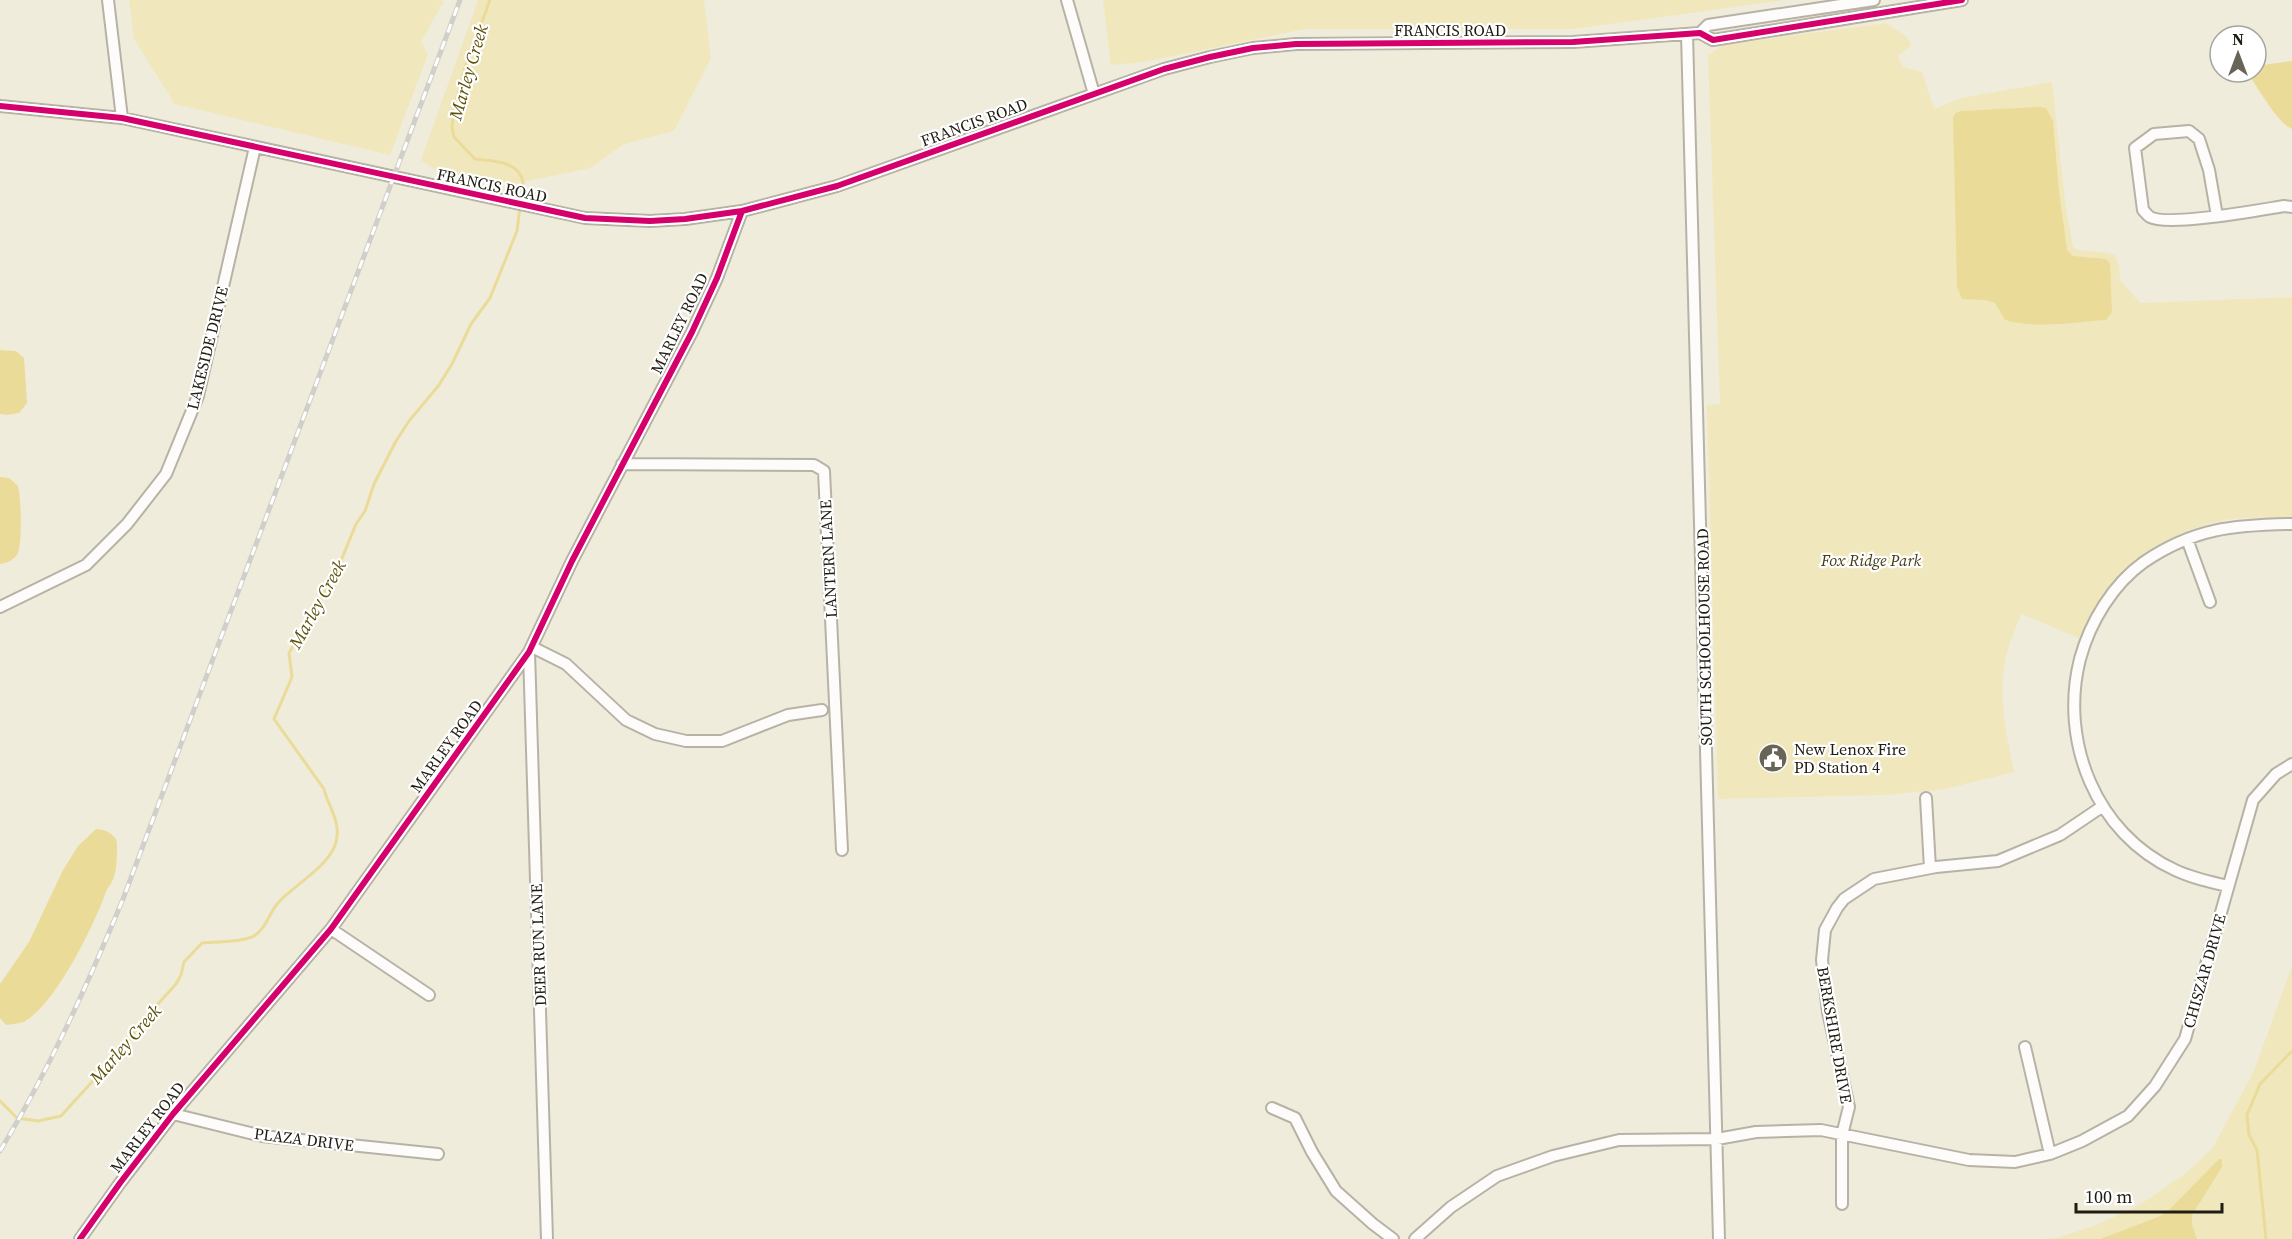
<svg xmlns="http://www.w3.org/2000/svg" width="2292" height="1239" viewBox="0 0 2292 1239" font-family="'Source Serif 4',serif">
<rect width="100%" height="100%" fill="#f0ecdb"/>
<path fill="#f1e7bd" d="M129,0H435L444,1L421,42L428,54L390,155L175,104L134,39Z
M478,0H704L711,58L674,131L624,144L590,168L508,185L439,172L421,160Z
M1103,0H1786L1574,29H1305L1144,62L1111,65Z
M1886,23L1907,37L1911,46L1898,56L1902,67L1922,72L1934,109L1961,98L2052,82L2065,201L2073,247C2084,254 2101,249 2115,255L2119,266L2120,280L2140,303L2292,297V517C2268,518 2242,516 2219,521C2154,535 2106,579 2079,638L2021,614C2015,631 2006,649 2004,668C1999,702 2007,738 2014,772L1945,789L1885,795L1718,799L1707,405L1720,404L1708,55L1723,45Z
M2292,966V1239H2044L2060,1237L2091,1227L2138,1206L2186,1173L2212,1149L2254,1071Z"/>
<path fill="#ebdb98" d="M2292,61V129C2278,124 2257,86 2247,72H2256V66Z
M2039,107L2046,108L2053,121L2059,191L2067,250L2073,256L2106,259L2110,263L2112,312L2106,320C2074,322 2036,329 2005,320L1995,303L1986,300L1962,299L1957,287L1953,117L1956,113L1961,111Z
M0,350L16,351L24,358L27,403L19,413L7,415L0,414Z
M0,477L9,478L18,486C21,498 23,545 17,555C12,561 7,563 0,564Z
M96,829C104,829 114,833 117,842C117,857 118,878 107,889C96,922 56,1004 25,1021C20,1024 12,1024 6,1025L0,1018V984L29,942L63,870L78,846Z
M2219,1159H2222V1167L2192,1215V1225L2197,1239H2100L2158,1217L2168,1211Z"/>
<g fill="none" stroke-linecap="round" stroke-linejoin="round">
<path stroke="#ebdb98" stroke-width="3" d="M490,0L465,68L454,109L452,127L454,137L475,159C491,161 519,160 523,182C524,187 522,195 521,201
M0,1101L17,1118L38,1121L61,1116L129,1041L138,1026L176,984L181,975L184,962L202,943C218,941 237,943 252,937C265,931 269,914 277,904C294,884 334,865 337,837C339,818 328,806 324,789L274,719L292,677L289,653L338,568L356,524L365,511L374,484L396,441L409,421L439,385L452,364L471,324L490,298L517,231L520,207
M2266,1239L2257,1150L2249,1135L2247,1115L2260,1084L2292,1051"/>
<g stroke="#b6b3a6" stroke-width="14">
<path id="minor" d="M108,0L122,118
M1067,0L1094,94
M1700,33L1708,25L1874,0
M1687,34L1719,1239
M0,106L122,118L585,218L650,221L685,219L742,211L837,186L1164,69L1210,57L1253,48L1296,44L1573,42L1700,33L1713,40L1962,0
M2217,216L2209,170L2199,139L2189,131L2154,134L2135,148L2143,210C2145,212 2147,215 2150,217C2168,227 2259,210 2284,206L2292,207
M622,464L814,465L824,471L842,850
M2187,539L2210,602
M0,607L86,565L127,524L166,474L198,396L255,147
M532,647L566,664L626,720L655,734L686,741H722L788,715L822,710
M529,652L547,1239
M1926,798L1930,868
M2228,886C2210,882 2192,878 2175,870C2096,834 2059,741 2080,659C2090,622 2113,584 2144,562C2194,528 2234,525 2292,524
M331,929L429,995
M2025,1047L2050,1154
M1272,1108L1295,1118L1312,1152L1336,1191L1373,1224L1393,1239
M173,1114L262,1136L438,1154
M1842,1204V1135L1849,1107L1828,1012L1822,960L1825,930L1837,908L1844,899L1874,879L1936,867L1998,861L2060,835L2103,806
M80,1239L120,1183L173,1114L331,929L529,652L572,561L692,332L717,278L742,211
M1415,1239L1451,1207L1497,1176L1553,1156L1619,1140L1717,1139L1756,1132L1821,1130L1969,1160L2015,1162L2050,1154L2082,1141L2128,1116L2155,1086L2185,1039L2253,800L2276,774L2292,764"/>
</g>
<use href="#minor" stroke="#fdfcfa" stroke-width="10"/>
<g stroke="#d0cfca" stroke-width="5">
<path id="rail" d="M0,1151C49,1070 87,986 123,899L460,0"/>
</g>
<use href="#rail" stroke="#fff" stroke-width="3" stroke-dasharray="9" stroke-linecap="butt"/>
<g stroke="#fff" stroke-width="10">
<path id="cycleway" d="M0,106L122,118L585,218L650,221L685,219L742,211L837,186L1164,69L1210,57L1253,48L1296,44L1573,42L1700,33L1713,40L1962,0
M80,1239L120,1183L173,1114L331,929L529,652L572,561L692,332L717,278L742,211"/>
</g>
<use href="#cycleway" stroke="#d6006c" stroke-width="6"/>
</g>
<defs>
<g id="civic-disc" transform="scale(1.5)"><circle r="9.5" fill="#686558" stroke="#fff"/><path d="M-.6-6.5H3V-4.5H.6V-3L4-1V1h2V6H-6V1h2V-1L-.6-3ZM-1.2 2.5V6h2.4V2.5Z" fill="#fff"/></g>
</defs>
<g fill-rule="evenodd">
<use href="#civic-disc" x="1773" y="758"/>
</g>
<g text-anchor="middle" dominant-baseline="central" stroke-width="4.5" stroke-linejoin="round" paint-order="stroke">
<g font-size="16" fill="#1f1d12" stroke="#fff">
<text x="1450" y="30">FRANCIS ROAD</text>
<text transform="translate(974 122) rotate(-20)">FRANCIS ROAD</text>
<text transform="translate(492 185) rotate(12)">FRANCIS ROAD</text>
<text transform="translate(679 323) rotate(-64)">MARLEY ROAD</text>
<text transform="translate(207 348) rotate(-76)">LAKESIDE DRIVE</text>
<text transform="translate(828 559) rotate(-93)">LANTERN LANE</text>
<text transform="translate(1704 637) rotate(-91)">SOUTH SCHOOLHOUSE ROAD</text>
<text transform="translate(446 746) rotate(-54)">MARLEY ROAD</text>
<text transform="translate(538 945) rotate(-92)">DEER RUN LANE</text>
<text transform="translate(2204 971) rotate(-74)">CHISZAR DRIVE</text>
<text transform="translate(1835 1035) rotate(80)">BERKSHIRE DRIVE</text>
<text transform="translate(147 1127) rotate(-52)">MARLEY ROAD</text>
<text transform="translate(304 1139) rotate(7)">PLAZA DRIVE</text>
</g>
<g font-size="16" font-style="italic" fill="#443b15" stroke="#fff">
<text x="1871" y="560">Fox Ridge Park</text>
</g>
<g font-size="16" fill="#1f1d12" stroke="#fff" text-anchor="start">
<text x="1794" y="749">New Lenox Fire<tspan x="1794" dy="18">PD Station 4</tspan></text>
</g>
<g font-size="18" font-style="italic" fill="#60520c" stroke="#fff">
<text transform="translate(468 72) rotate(-74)">Marley Creek</text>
<text transform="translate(317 604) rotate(-61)">Marley Creek</text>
<text transform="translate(125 1044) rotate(-49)">Marley Creek</text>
</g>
</g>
<g transform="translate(2238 54)"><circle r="28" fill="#ffffff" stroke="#a5a5a0" stroke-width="1.5"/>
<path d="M0-4.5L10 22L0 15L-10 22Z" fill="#686558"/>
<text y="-9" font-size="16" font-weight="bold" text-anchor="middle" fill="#1f1d12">N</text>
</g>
<path d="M2076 1203v9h146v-9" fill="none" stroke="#1f1d12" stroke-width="3"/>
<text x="2085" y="1203" font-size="18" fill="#1f1d12" stroke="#ffffff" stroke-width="4.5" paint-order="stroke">100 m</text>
</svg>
